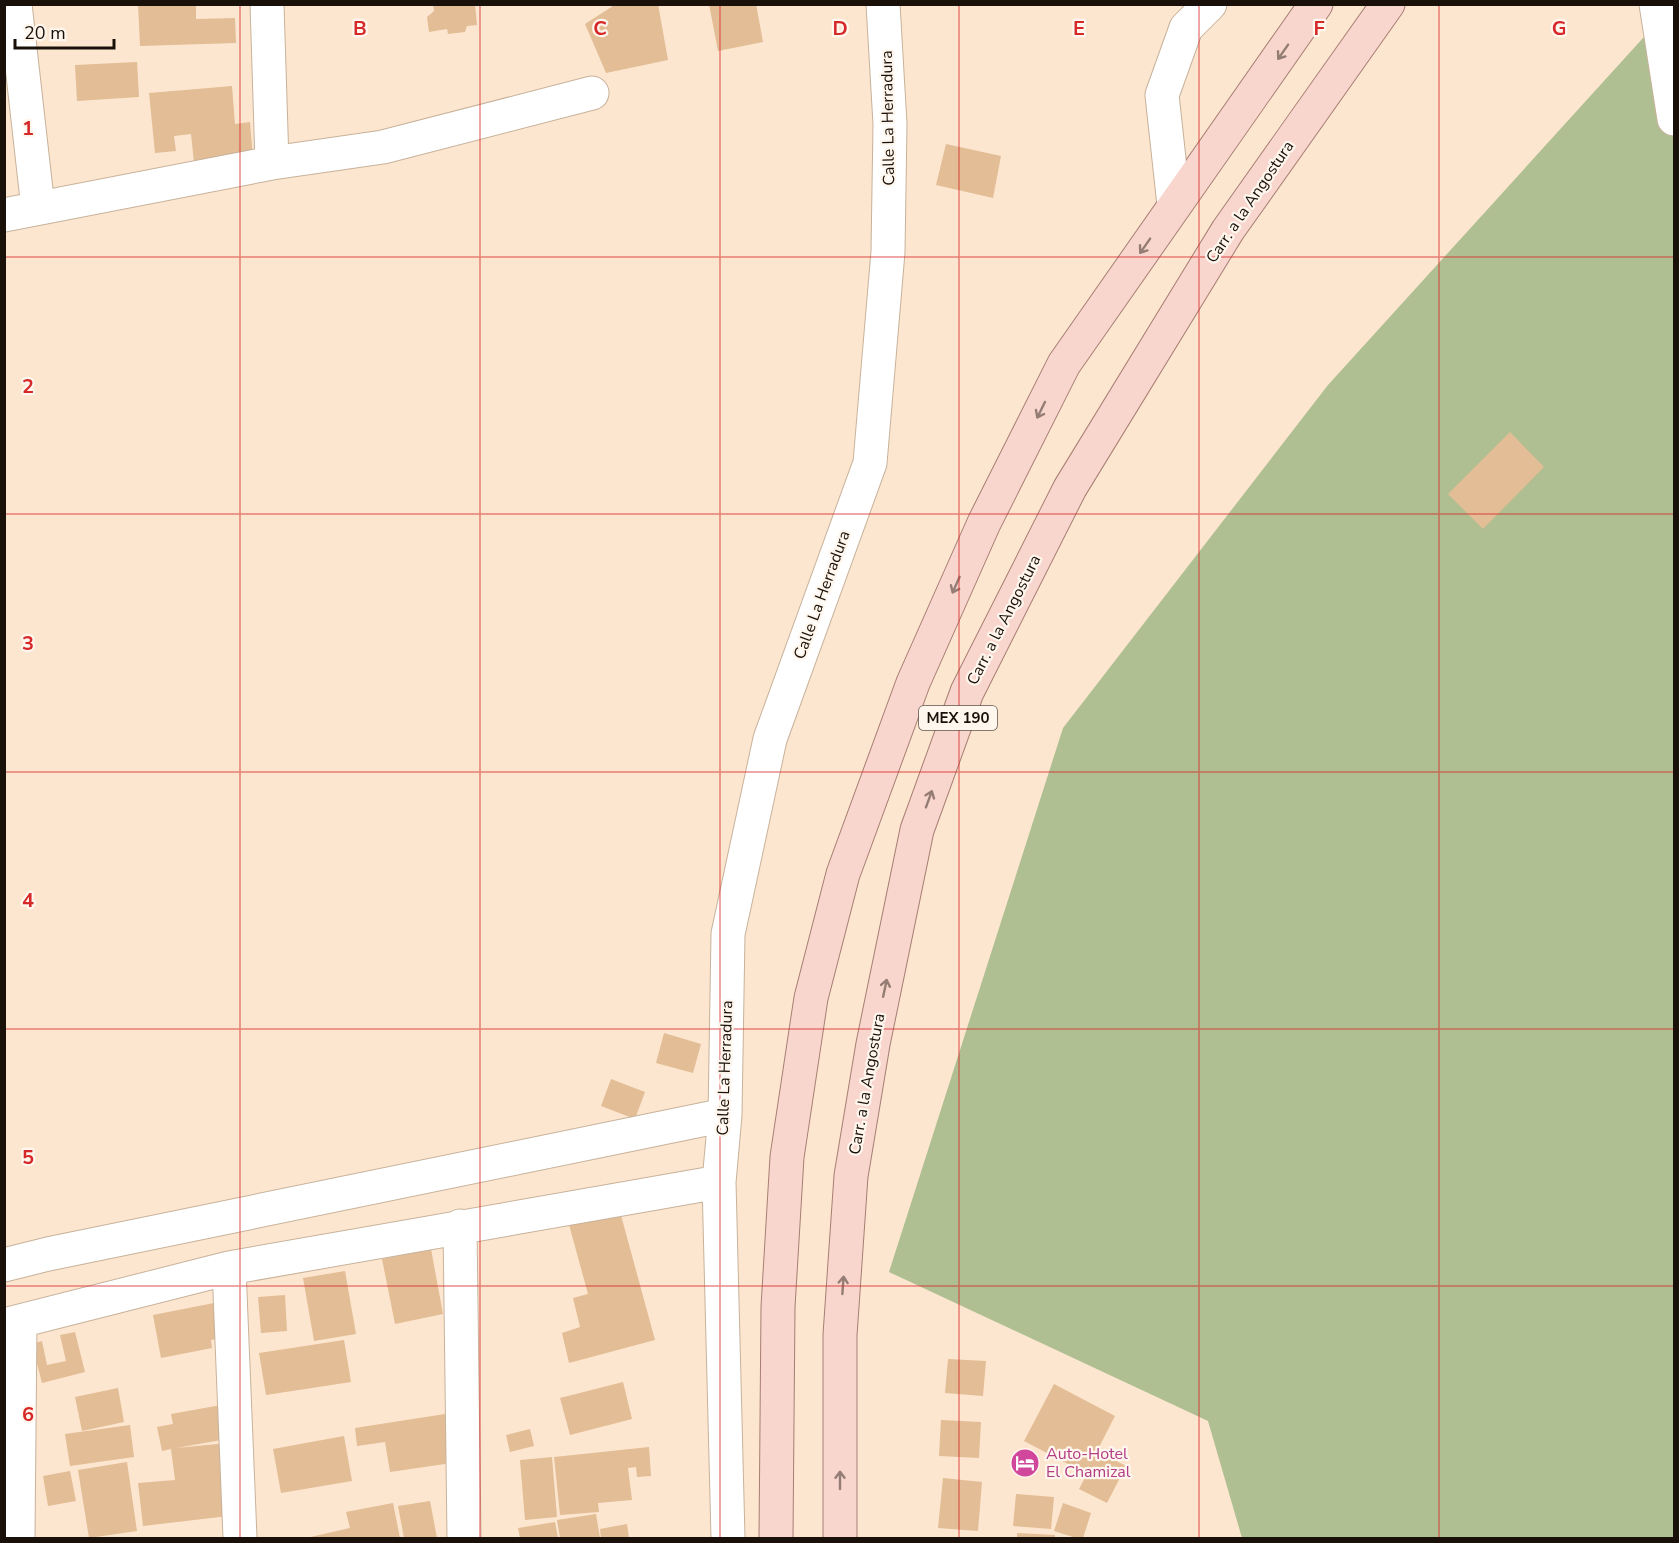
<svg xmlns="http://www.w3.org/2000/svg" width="1679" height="1543" viewBox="0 0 1679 1543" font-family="'Nunito Sans',sans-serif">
<rect width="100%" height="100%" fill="#fde6cf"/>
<path fill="#afbf92" d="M1673,5H1674V1538H1242L1208,1421L889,1272L1063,728L1328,385Z"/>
<path fill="#e2bd95" d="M138,4H196V19L235,18L236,43L140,46Z
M433,4H475L477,25L467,26L465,32L448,34L447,29L429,32L427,17L434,11Z
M616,4H658L668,60L606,73L585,24Z
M709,4H756L763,42L718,51Z
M137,62L139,97L77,101L75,65Z
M232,86L235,124L250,122L253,158L194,163L191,134L174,136L176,151L155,153L149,93Z
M946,144L1001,156L993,198L936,185Z
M1510,432L1544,467L1483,529L1448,494Z
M664,1033L701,1044L693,1073L656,1063Z
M611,1079L645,1092L635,1119L601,1106Z
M619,1208L655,1340L569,1363L562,1333L580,1327L573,1298L588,1294L568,1221Z
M431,1249L443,1314L395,1324L382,1259Z
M345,1271L356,1334L314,1341L303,1278Z
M285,1295L287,1331L261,1333L258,1297Z
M214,1303L221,1338L211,1340L212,1348L161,1358L153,1315Z
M75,1332L85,1372L42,1383L32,1344L42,1341L47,1365L66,1361L60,1335Z
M344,1340L351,1382L266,1395L259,1353Z
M948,1359L986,1361L983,1396L945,1393Z
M623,1382L632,1419L570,1435L560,1398Z
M1054,1384L1115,1416L1097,1451L1126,1466L1107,1503L1079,1489L1087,1474L1024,1441Z
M118,1388L124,1422L82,1431L75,1397Z
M221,1405L227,1439L176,1448L228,1443L237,1515L143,1526L138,1483L175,1480L171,1449L162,1451L157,1427L173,1424L171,1414Z
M445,1414L452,1463L390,1472L385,1442L357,1446L355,1428Z
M941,1420L981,1422L979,1458L939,1456Z
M130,1425L134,1457L70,1466L65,1434Z
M530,1429L534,1446L510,1452L506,1435Z
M344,1436L352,1481L281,1493L273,1449Z
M649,1447L651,1476L637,1477L636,1467L628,1468L632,1500L598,1503L599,1512L560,1515L554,1457Z
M552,1457L557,1517L525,1520L520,1460Z
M127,1462L137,1531L89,1538L78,1470Z
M70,1471L76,1501L48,1506L43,1476Z
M943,1478L982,1482L978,1531L938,1528Z
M1016,1494L1054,1497L1051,1529L1013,1526Z
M430,1501L437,1538H404L398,1506Z
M393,1503L400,1538H306L350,1528L346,1512Z
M1063,1503L1091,1513L1083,1538H1076L1054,1531Z
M596,1514L600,1538H560L557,1520Z
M555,1522L558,1538H520L518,1528Z
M627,1524L629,1538H601L600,1529Z
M1017,1533L1055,1535V1538H1017Z"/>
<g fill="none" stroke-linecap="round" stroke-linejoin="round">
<g stroke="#c7b29b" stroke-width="35">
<path id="minor" d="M15,4L38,208
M267,4L272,163
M1656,4L1674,119
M1174,205L1162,95L1186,28L1210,4
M4,215L272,163L383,147L592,93
M460,1226L464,1538
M4,1265L48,1254L725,1115
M229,1268L240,1538
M4,1325L229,1268L719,1182
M18,1538L20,1321
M728,1538L719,1182L725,1115L728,934L770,739L870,463L888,252L890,124L883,4"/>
</g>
<g stroke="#a77e73" stroke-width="35">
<path id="major" d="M776,1538L778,1307L787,1157L811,998L843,874L913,683L984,523L1064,364L1316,4
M840,1538V1335L851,1176L873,1044L917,830L967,692L1070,488L1228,230L1388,4"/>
</g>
<use href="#minor" stroke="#fff" stroke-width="33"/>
<use href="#major" stroke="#f8d5cd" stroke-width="33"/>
</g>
<defs><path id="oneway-shaft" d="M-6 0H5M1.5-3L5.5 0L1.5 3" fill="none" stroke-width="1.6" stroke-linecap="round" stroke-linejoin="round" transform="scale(1.5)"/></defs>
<g stroke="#947d75">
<use href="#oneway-shaft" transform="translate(1283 52) rotate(125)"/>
<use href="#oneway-shaft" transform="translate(1145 246) rotate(125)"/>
<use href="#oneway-shaft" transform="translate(1041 410) rotate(116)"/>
<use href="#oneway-shaft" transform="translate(956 585) rotate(114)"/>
<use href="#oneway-shaft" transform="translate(929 799) rotate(-70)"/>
<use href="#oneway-shaft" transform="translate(885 988) rotate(-78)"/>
<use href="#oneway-shaft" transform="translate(843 1285) rotate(-86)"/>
<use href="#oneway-shaft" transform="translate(840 1480) rotate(-90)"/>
</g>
<path fill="none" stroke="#d62828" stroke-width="1.5" stroke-opacity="0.55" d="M240,4V1538M480,4V1538M720,4V1538M959,4V1538M1199,4V1538M1439,4V1538M4,257H1674M4,514H1674M4,772H1674M4,1029H1674M4,1286H1674"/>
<defs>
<g id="hotel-disc" transform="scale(1.5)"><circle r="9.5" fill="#d1479c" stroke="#fff6ed"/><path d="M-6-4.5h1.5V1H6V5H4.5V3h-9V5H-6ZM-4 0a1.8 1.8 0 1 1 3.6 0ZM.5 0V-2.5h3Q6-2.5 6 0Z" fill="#fff"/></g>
</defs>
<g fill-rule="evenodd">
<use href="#hotel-disc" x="1025" y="1463"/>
</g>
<g text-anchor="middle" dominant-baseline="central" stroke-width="4.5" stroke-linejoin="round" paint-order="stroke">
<rect fill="#fff6ed" stroke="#5e564d" stroke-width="1.5" x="919" y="706" width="78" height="24" rx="4.5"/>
<g font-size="15" font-weight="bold" fill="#191109">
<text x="958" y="718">MEX 190</text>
</g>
<g font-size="16" fill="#191109" stroke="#fff6ed">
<text transform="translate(888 118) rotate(-91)">Calle La Herradura</text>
<text transform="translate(1250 202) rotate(-56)">Carr. a la Angostura</text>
<text transform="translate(822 595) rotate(-70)">Calle La Herradura</text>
<text transform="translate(1004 620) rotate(-63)">Carr. a la Angostura</text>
<text transform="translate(725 1068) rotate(-88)">Calle La Herradura</text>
<text transform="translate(867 1084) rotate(-80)">Carr. a la Angostura</text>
</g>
<g font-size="16" fill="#b23c85" stroke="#fff6ed" text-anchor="start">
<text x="1046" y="1454">Auto-Hotel<tspan x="1046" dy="18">El Chamizal</tspan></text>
</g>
</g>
<g font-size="20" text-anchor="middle" font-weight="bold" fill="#d62828" stroke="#fff6ed" stroke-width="4.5" stroke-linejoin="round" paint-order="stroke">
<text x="360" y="35">B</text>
<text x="600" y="35">C</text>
<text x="840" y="35">D</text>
<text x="1079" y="35">E</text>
<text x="1319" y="35">F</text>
<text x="1559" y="35">G</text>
<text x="28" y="135">1</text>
<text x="28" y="393">2</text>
<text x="28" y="650">3</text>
<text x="28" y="907">4</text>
<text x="28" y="1164">5</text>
<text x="28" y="1421">6</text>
</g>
<rect width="1679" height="1543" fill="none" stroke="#191109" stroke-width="12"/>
<path d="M15 39v9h99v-9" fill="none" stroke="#191109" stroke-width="3"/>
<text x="24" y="39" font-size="18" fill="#191109" stroke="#fff6ed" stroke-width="4.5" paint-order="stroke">20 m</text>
</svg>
